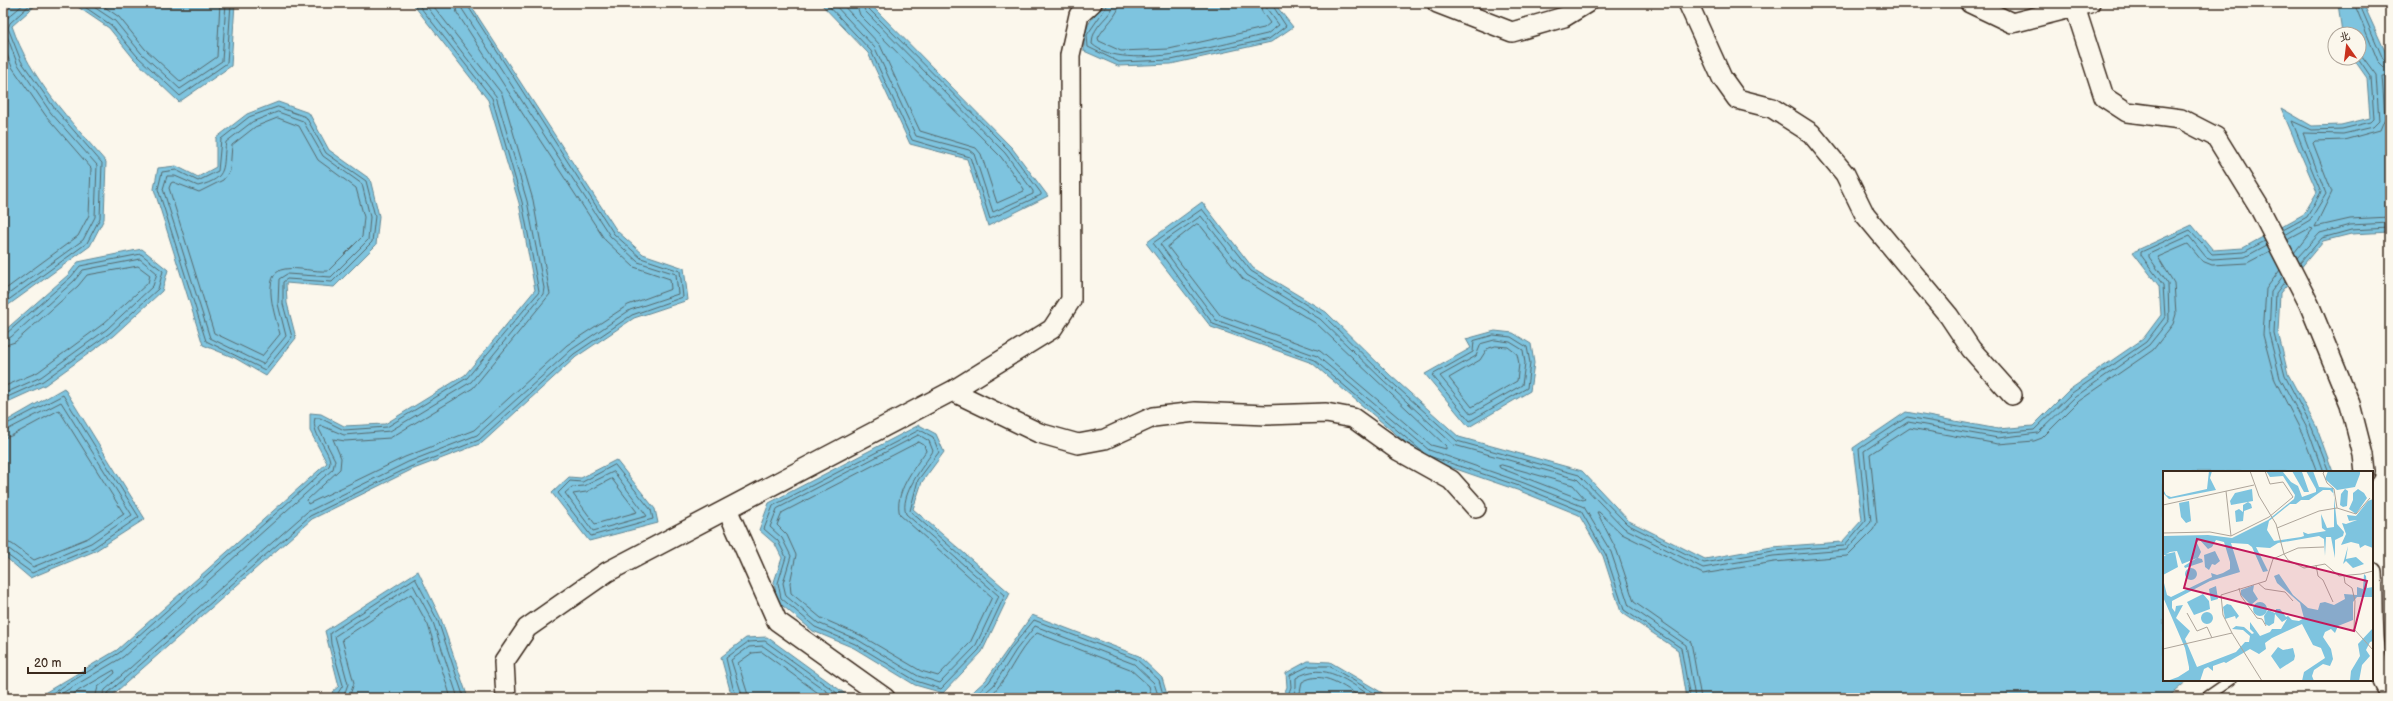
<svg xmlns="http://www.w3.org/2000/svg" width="2393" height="701" viewBox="0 0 2393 701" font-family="'Balsamiq Sans','LXGW WenKai TC',sans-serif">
<rect width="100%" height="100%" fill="#fbf7ec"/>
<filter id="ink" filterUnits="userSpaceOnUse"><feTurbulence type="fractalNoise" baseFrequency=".025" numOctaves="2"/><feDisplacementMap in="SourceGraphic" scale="8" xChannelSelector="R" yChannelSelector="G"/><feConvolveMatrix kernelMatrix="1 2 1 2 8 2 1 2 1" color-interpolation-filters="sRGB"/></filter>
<g filter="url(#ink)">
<path fill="#7ec4df" stroke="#638692" d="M3,3H235L231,66L179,102L134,59L109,28L75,5L37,4L12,26C30,79 70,120 106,162L104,219L90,246L3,309Z
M412,3H469L617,231L643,254L684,268L688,300L634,318L576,357L482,443L411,470L312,519L109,698H36L117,650L327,463L310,431V413L321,414L344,426L385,424L465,375L535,290L519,203L488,100Z
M820,3H869L1012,148L1048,196L988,226L967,159L910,144L868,53Z
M1107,3H1274L1293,27L1271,42L1171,64L1118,66L1084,51C1083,28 1089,19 1107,3Z
M2338,3H2363L2390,62V232L2351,234L2323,241L2280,293L2278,332L2288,374L2316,426L2333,472H2164V680H2188L2167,698H1686L1678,650L1621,612L1603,556L1579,515L1520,491L1424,458L1312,363L1211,327L1146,243L1202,202L1253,268L1326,312L1390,375L1459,437L1582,471L1629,521L1705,559L1772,547L1842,542L1862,520L1853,448L1906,412L1998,429L2033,426L2069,390L2143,339L2161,315L2159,286L2133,252L2192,225L2213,250L2243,248L2304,214L2317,192L2281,108L2312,126L2341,125L2370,118L2367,78L2353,58H2359V34H2342Z
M278,102L309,113L329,150L370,179L379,216L376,245L334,287L286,283L287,303L296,338L266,376L235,358L203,345L154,189L158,168L176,166L198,177L216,167V138L247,114Z
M142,249L168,270L162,291L113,336L45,385L3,404V332L68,275L78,262Z
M1495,331L1513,333L1531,344L1534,363L1530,391L1469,427L1425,374L1471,348L1466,339Z
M64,388L145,519L95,551L30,578L3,555V423Z
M919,425L936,434L944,452L922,482L913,509L1010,593L982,652L943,693L915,685L854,648L813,631L777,601L774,582L782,558L775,544L759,530L769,503Z
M616,460L655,509L658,523L589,541L552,493L569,477L581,478Z
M418,571L441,619L468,698H335L332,692L339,686L325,631Z
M1032,615L1139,656L1162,678L1168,698H966L986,680Z
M767,637L851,698H735L730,690L721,657L746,638Z
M1308,661L1330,662L1391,698H1282L1287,687L1286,673Z"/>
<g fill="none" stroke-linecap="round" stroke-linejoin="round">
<path stroke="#56686b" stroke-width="1" d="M79,3L111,25L137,56L180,96L227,63L231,3
M88,3L115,21L141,53L180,89L222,61L226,3
M99,3L119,17L145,49L181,82L217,57L220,3
M431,3L502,94L533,200L550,294L473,388L390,438L345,441L333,439L341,458L340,469L307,500L308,504L405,457L474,430L567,345L628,305L671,289L670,279L634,267L605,240L457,13L455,3
M826,3L871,51L912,140L970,157L990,219L1041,195V193L1009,150L868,8L867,3
M833,3L875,48L916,136L969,150L974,154L993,212L1033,194V191L1005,153L865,11L862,3
M841,3L880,45L920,131L976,148L981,154L997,203L1024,191V189L1001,157L860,15L856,3
M1109,3L1087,35L1088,47L1119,62L1171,60L1269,39L1286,26L1271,3
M1114,3C1113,17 1092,23 1092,44C1125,74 1227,43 1267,34L1279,25L1267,9L1266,3
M1120,3C1119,15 1104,26 1098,38L1099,41L1121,51L1169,49L1264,28L1270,23L1262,12L1260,3
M2354,3L2378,61L2384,67L2390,69
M2359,3L2383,59L2390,64
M3,45L12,67L46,116L91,168L89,215L78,236L3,291
M2390,75L2382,76L2385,118L2380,130L2344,140L2315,141L2313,143L2332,192L2315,227L2350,219L2390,217
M278,107L306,117L326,153L366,181L375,216L372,242L332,282L287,279L283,282V304L292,337L265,370L206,341L158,189L162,172L176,170L198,181L218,171L221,139L249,117Z
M278,112L303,121L323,156L362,184L370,217L368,240L331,277L287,274L279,279L278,304L286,336L263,364L210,338L163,189L167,176H175L198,186C230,178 222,166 226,142L252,122Z
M278,118L299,126L318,160L356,188L364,217L362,237L328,271C314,272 299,267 285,269C259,272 276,319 280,334L262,356L214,333L169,188L171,183L173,182L199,192L223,180L230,171L232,145L255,127Z
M1197,224L1200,225L1243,279L1317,324L1446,446V449L1431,445L1320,351L1220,315L1168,247Z
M2283,230L2307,217L2321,192L2292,121L2312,130L2342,129L2371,122L2374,119L2371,77L2358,58
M2285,235L2310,220L2326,194L2303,133L2343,134L2373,127L2379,121L2376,75L2359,52
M2288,240L2310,228L2313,229L2294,253
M2297,258L2320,233L2350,225L2390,223
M2300,263L2322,238L2351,230L2390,228
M2280,270L2266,289L2263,335L2275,380L2302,433L2317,472
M2283,276L2271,292L2269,334L2280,378L2308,430L2323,472
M2285,281L2276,293L2274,334L2285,376L2312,428L2329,472
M3,298L83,240L95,217L97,165L51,113L17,63L3,25L6,19L25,3
M3,304L87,243L100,218L102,163L55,109L21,61L8,28L10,23L32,3
M3,334L7,333L71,277L80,266L141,254L163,271L158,289L110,333L43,381L3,399
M1494,335L1511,337L1527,347L1530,363L1527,388L1470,421L1432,375L1473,352L1474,341Z
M3,340L11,337L74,281L83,270L140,259L157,273L153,286L107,329L41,377L3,394
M1495,340L1510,342L1523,350L1525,363L1522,385L1471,414L1440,376L1476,356L1481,344Z
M3,346L15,342L78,286L87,275L138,266L150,275L148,283L103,324L38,372L3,387
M1496,346L1508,347L1517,354L1519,364L1517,381L1472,407L1449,378L1480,360L1487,349Z
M3,426L63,395L139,517L93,548L32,573L3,552
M920,430L933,437L939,452L918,480L910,511L1005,595L979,650L941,689L916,681L855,644L815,627L781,598L778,583L786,557L778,541L764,529L773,506Z
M3,432L61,402L132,515L91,543L33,567L9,549L3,547
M919,435L929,441L933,451C924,466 899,495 906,514L999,596L975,647L940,683L918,676L858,640L818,623L786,596L783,583L791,556L782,538L770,527L777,509Z
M3,438L11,436L59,410L124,514L88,538L34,560L12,544L3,541
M919,442L924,445L926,451C915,467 893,494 900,515L992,597L970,643L938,676L921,671L860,635L821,618L791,593L790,583L796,555L787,535L777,525L782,513Z
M1424,453L1314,360L1213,324L1153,243L1202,209L1251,271L1323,315L1387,378L1457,441L1579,475L1627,524L1704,563L1773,551L1844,546L1866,520L1859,449L1907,417L1998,433L2034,430L2072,393L2146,342L2165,317L2163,285L2141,255V252L2190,230L2212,254L2244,252L2265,241
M1429,456L1522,487L1581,511L1606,555L1624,610L1681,648L1690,698
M615,465L651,510L653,519L591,536L558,493L570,481L582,482Z
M1502,465L1573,485L1585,499L1583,500L1500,468L1499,466Z
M614,472L647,516L593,531L565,493L572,487L584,486Z
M612,479L637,512L595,524L573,494L586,492Z
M44,698L119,653L329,466C335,455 310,435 315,418H320L344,430L387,427L467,378L539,292L522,202L492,98L417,3
M54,698L123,657L333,469L335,460L319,429L320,425L344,435L390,431L471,382L543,294L544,288L527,201L496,96L424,3
M66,698L114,670L115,673L98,687L95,698
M101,698L105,690L307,512L408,462L477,435L571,350L630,310L678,294L676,274L638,262L610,236L462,9L461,3
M106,698L108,693L310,516L410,467L479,440L574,354L632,315L683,297L680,271L641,258L614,234L466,3
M338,698V693L343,685L331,644L330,633L415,578L438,621L464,698
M343,698L348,684L335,636L413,585L433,622L458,698
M349,698L354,683L342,639L411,594L428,625L451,698
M738,698L733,688L726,658L748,642L765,641L844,698
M743,698L731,660L749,647L763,646L836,698
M749,698L738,663L752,653L762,652L825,698
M972,698L989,682L1012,647L1034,620L1136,659L1159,680L1164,698
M979,698L994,685L1016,650L1035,626L1134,664L1154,683L1159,698
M988,698C1009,680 1016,650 1037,633L1130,669L1149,686L1152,698
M1287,698L1291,687L1290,675L1309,666H1329L1383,698
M1292,698L1296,688V678C1325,660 1348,682 1374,698
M1299,698L1302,682C1323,669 1344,687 1362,698
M1695,698L1686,645L1629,606L1611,552L1584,507L1524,483L1429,450L1317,356L1216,320L1160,244L1201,216L1247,275L1320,319L1384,381L1454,445L1577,479L1624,528L1703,568L1773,556L1846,550L1871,522L1864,451L1908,422L1998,438L2038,433L2075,397L2149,345L2169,320L2168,284L2149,257V254L2189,236L2206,257L2212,259L2245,257L2267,245
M1701,698L1691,642L1634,602L1617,551L1597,512H1599L1622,534L1703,574L1774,562L1847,556L1873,530L1877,523L1870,454L1910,428L1998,444L2034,441L2042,438L2079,401L2153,350L2173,324L2176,314L2174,283L2158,257L2188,244L2202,261L2212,265L2247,263L2270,251"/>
<g stroke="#3b2a1e" stroke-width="12">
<path id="service" d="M2205,698L2231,680"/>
</g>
<g stroke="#3b2a1e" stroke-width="22">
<path id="minor" d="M1437,3L1512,32L1564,17L1587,3
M1688,3L1722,78L1737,99L1772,108L1811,133L1845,174L1865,215L1949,316L1971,349L2012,395
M1970,3L2012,23L2090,3
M2075,7L2104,97L2127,112L2181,119L2216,137L2258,205L2309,304L2350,404L2363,455L2365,472
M952,391L1039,433L1078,444L1105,439L1153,417L1195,412L1266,415L1326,413L1353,418L1399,451L1451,480L1476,508
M727,509L777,621L885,698
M2372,573C2375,608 2368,665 2390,693
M506,698L504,662L527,628L607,572L952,391L1052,329L1071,300L1070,55L1079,15L1092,3"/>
</g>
<use href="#service" stroke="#fbf7ec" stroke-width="9"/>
<use href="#minor" stroke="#fbf7ec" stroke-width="19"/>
</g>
</g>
<g transform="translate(2163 471)">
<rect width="210" height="210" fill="#fbf7ec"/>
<path d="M46,0H49L47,7L53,19L6,28L0,22V18L3,24L8,26L44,18ZM103,0L120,1L128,11L135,15L139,26L153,21V18L143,0H150L156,16L170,17L174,53L181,61L180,65L172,69V87L168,66H163L162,85L161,68L156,65L115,72L107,77L93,76L105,100L100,101L89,76L85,73L68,72L77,101L47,110L9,130V137L12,141L13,135L20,134L13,147L27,160L22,168L34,196L73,181L82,171H86L87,165L80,159L69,158L73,155L81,156L89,163L91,162L87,158V151L97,165L107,161L109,158H118L124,148L119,151L112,143L111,152L106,155L102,153L101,145L105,139L112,142L113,138H117L123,146L125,145L129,149L136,150L141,147L137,132L114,112L111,105L116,103L130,124L145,137L155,139L157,132L162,131L171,134L182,128L181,123L194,124V116L200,118L201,103L203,105L204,117L210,116V126H194L190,131V149L175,155L172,162L168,158L162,161L160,166L168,178L170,188L167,195L160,193L151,199L149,205L151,210H139L141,201L162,187L158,177L150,174L139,153L109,167L102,172L103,178L96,183L87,178L63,192L61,191L50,195V200L45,196L41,198L37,210H4L15,206L26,199V196L22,177L0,126V108L4,124L8,126L49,106L48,102L54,104L60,102L67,98V91L61,71L53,69L49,76L45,78L36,68L34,72L38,81L35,87L39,88L40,91L22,97L21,95L34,87L19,93L14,80L7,81L3,83L12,81L15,96L0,104V86L3,84H0V65L45,64L69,67L105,49L131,28L132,24L120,5L107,6ZM160,19H167L171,23V56L164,57L158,43L159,57L163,60L145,63L140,61L141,65L138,66L111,70L104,59L106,50L127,33H133L138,29H146ZM129,0L139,1L146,21H141ZM165,0H197V3L192,16L174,19L162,8ZM89,18L90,30L68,34L67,30L72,22ZM182,18L185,20L184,35L180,36L177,34L178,23ZM195,18L201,22L204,27L193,43L186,38L190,29V22ZM210,28V77L202,74L197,77L196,73L188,71L178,74L183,63L179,52L183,53L194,49L186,50L184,44L193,45L205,30ZM26,30L28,50L23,52L18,46L16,32ZM85,31L88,33L89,37L81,40L80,50L73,51L72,40L76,38L80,41V34ZM185,75L183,88L193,86L201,93L190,97L183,90L180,93ZM52,80L57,90L52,94L49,93L46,99L42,96L41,84ZM22 103a6 6 0 1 1 12 0a6 6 0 1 1-12 0ZM91,114L90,120L95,128L88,134L78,124V119ZM53,115L55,128L48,130L46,118ZM40,123L46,130L47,138L31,144L24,131ZM90 138a7 7 0 1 1 14 0a7 7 0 1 1-14 0ZM64,133L68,134L76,145L73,148L72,145L62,148L60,136ZM38 147a6 6 0 1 1 12 0a6 6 0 1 1-12 0ZM210,157V170L207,171L203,179L207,185L199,194L196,210H187L188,200L197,185L195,173ZM115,176L120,179L130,177L132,185L131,189L117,198L108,185Z" fill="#7ec4df" fill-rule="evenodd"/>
<path fill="none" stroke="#aea59a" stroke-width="1" d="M162,0L160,2L164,12L171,18L174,37M63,20L68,65M0,34L91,14M114,57L156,40L174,37L193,43L207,27M0,62L47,61L68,65L106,46L130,26L120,11L107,13L102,0M161,76L135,77L121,83L125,89L141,97L162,93L176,105L198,103L210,100M153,94L155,105L160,109L170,131M181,105L182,112L189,117L192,130L191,158L210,179M95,112L102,118L122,121L130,130M76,117L78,125L94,147L99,148L103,155M24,142L34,160L44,156L49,167M69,162L60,144L58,124L103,110L110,88L121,83L113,53L96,25L87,0M0,178L69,162L99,210M74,210H96"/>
<path fill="#c2185b" fill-opacity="0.15" stroke="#c2185b" stroke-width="2" d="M34,68L204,110L191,160L21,117Z"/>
<rect width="210" height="210" fill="none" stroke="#3b2a1e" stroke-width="2"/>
</g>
<rect width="2393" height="701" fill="none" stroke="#fbf7ec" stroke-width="16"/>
<rect x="8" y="8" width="2377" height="685" fill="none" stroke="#3b2a1e" stroke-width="1.5" filter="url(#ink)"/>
<g transform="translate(2347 46) rotate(346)"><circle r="19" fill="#fbf7ec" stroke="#aea59a"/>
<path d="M0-3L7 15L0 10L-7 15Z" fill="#c8321e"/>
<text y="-6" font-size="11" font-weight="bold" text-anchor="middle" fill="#3b2a1e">北</text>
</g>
<path d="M28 667v6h57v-6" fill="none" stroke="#3b2a1e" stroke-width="2"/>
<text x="34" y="667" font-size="12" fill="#3b2a1e" stroke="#fbf7ec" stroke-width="3" paint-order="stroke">20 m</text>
</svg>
